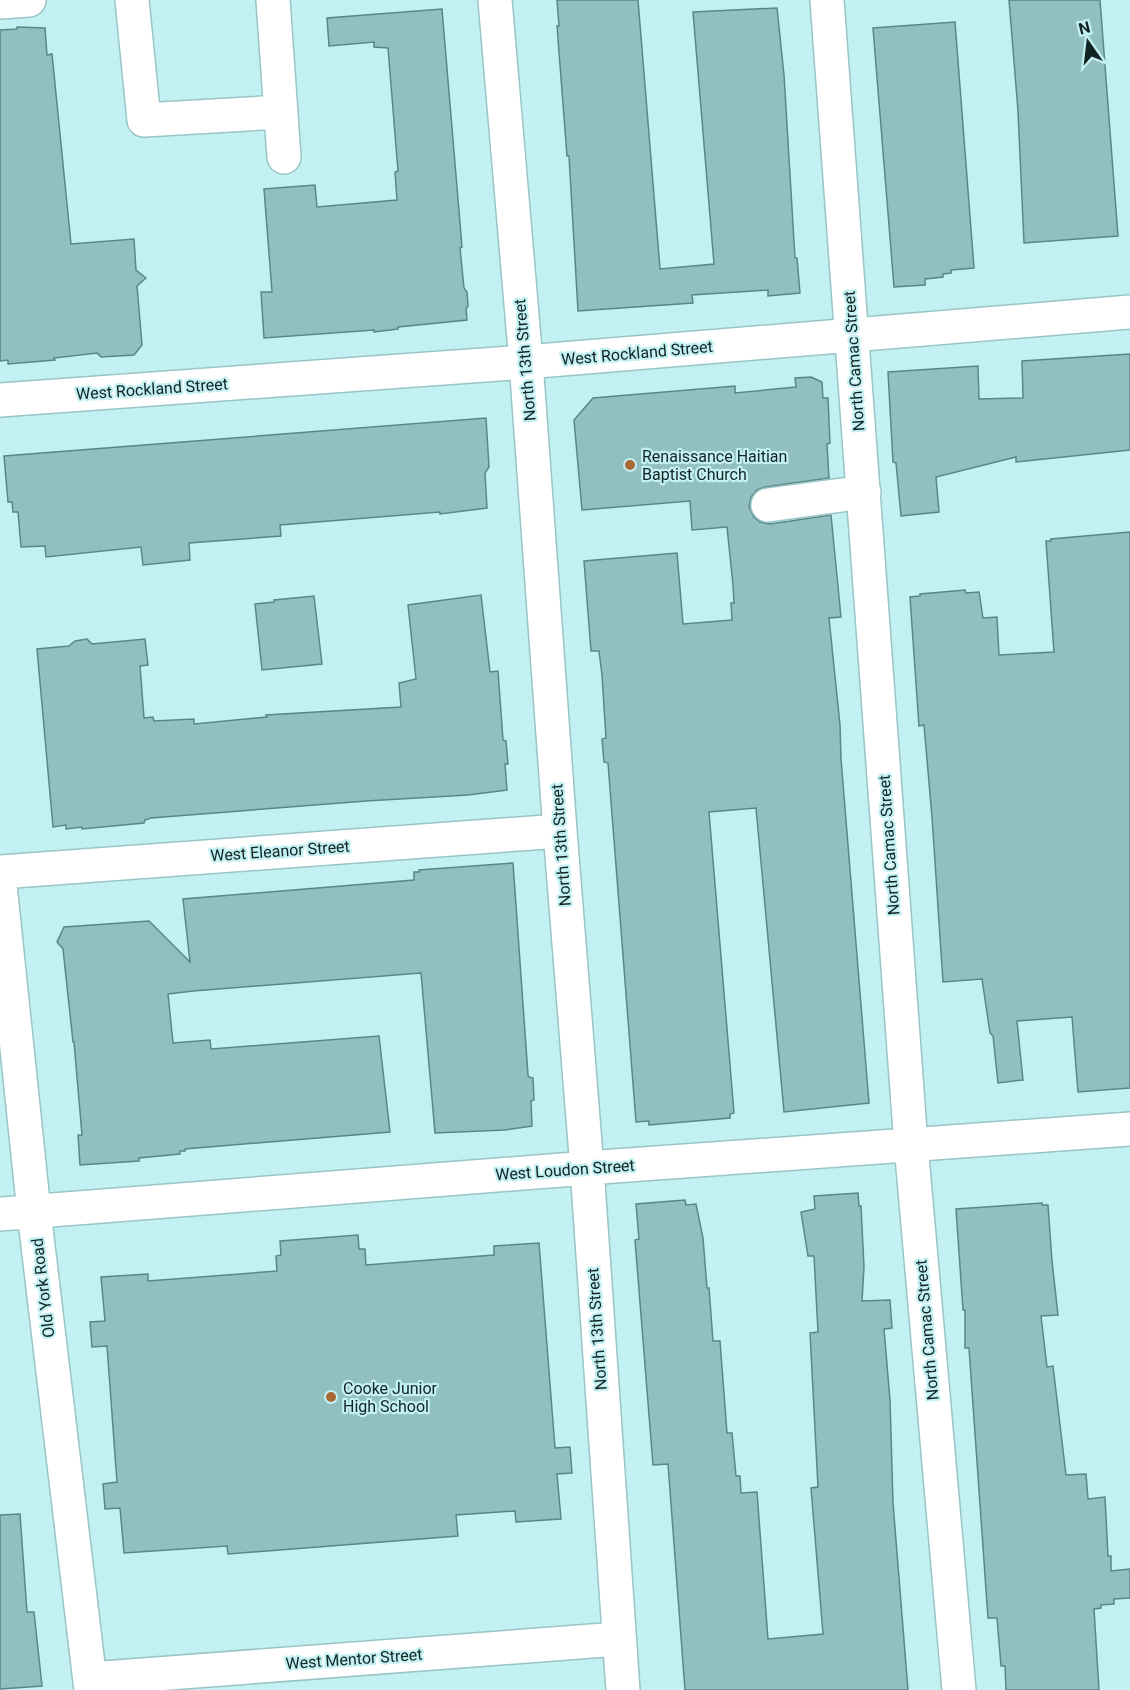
<svg xmlns="http://www.w3.org/2000/svg" width="1130" height="1690" viewBox="0 0 1130 1690" font-family="Roboto,sans-serif">
<rect width="100%" height="100%" fill="#c3f0f2"/>
<path fill="#92bfc0" stroke="#5c8788" stroke-width="1.5" d="M557,0H638L660,269L714,264L693,12L777,8L784,75L795,258H797L800,293L768,296V290L692,295L693,303L578,311L569,156H567L557,26H559Z
M1009,0H1100L1118,236L1024,243L1018,111Z
M442,9L460,223L462,247L460,248L464,288L467,292L468,306L466,309L467,320L398,327V329L374,332V330L264,338L261,292H272L264,189L315,185L317,207L397,200L395,172L398,171L388,48L374,47V42L329,46L327,18Z
M955,22L974,268L951,270V273L943,274V277L925,279V285L894,287L873,28Z
M17,27L45,28L47,55L52,54L71,244L134,239L136,270L146,278L137,286L142,345L134,355L101,357L97,353L54,358L55,360L8,364V360L0,361V30L17,29Z
M1130,354V450L1016,462V457L936,477L939,512L901,516L896,463L893,462L888,372L978,366L979,399L1023,398L1022,361Z
M811,377L822,382L823,398H828L830,443L827,444L829,478L765,487L757,490L751,497L749,507L754,517L760,522L770,524L831,515L841,617L829,618L840,725L841,759L869,1103L784,1112L756,808L709,812L734,1113L730,1114V1118L649,1125V1121L636,1122L608,763L604,762L602,739L606,738L602,675L599,651H591L584,561L677,553L683,624L732,620L731,603H734L733,585L727,527L692,530L690,501L582,510L574,420L593,398L735,386V393L796,387L795,378Z
M486,418L489,467L485,473L487,508L440,514V512L280,525L281,536L189,543L190,560L143,565L141,547L46,557L45,546L21,547L18,512H13L12,502H8L4,456Z
M1130,532V1088L1078,1092L1072,1017L1017,1021L1023,1080L998,1083L993,1036L990,1033L982,979L943,982L932,817L924,725L919,726L910,597L920,596V594L965,590L966,593L979,592L983,618L997,617L999,655L1054,652L1046,541H1051V539Z
M481,595L490,672L498,671L503,740L506,741L508,764H505L507,790L468,795L366,801L151,818L145,820L144,823L82,829V827L66,829V825L53,827L37,649L69,646L75,641L87,639L92,644L145,639L148,665L140,666L144,718L153,717L154,721L194,719V724L267,717L266,715L401,707L399,683L416,679L408,605Z
M314,596L322,664L262,670L255,604L274,602V600Z
M513,863L528,1075L529,1077L533,1078L534,1100L531,1101L532,1126L505,1130L435,1133L421,973L193,991L168,994L173,1043L210,1040L211,1049L379,1036L390,1132L185,1149V1151H180V1154L139,1158V1161L80,1165L78,1135H82L74,1042H73L63,949L57,942L64,927L149,921L190,962L183,899L414,880V872H419V870Z
M858,1193L859,1206H861L864,1267L862,1301L890,1300L892,1328L884,1329L890,1400L893,1503L908,1690H685L668,1464L653,1465L635,1240L639,1239L636,1204L685,1200L686,1205L696,1204L703,1238L707,1288H709L713,1341H720L727,1433H732L736,1476H740L741,1493L757,1492L768,1639L823,1634L811,1488L818,1487L810,1333L818,1332L814,1256H808L801,1212L815,1209L814,1196Z
M1042,1203V1205H1048L1052,1261L1058,1315L1041,1316L1047,1367L1053,1366L1066,1475L1086,1474L1088,1499L1105,1497L1108,1556H1111V1571L1130,1569V1598L1114,1599V1604L1101,1605V1608L1094,1609L1099,1690H1006L1005,1666H1001L997,1618H988L969,1348H965V1310H963L956,1209Z
M358,1235L359,1249H365L366,1265L494,1255V1246L539,1243L555,1448L570,1447L572,1473L557,1474L561,1519L516,1522L515,1511L456,1515L458,1536L228,1554L227,1546L124,1553L120,1508L105,1509L103,1484L117,1482L107,1346L92,1347L90,1322L105,1321L101,1277L148,1274V1281L277,1271L276,1256L281,1255L280,1241Z
M20,1514L27,1612H34L42,1686L0,1689V1515Z"/>
<g fill="none" stroke-linecap="round" stroke-linejoin="round">
<g stroke="#99c5c6" stroke-width="36">
<path id="minor" d="M132,0L144,120L281,112
M273,0L284,157
M495,0L526,362L560,831L587,1168L623,1690
M827,0L911,1145L959,1690
M0,2L29,0
M0,400L526,362L1130,312
M768,505L864,492
M0,872L560,831
M0,885L34,1212L91,1690
M0,1214L587,1168L1130,1129
M90,1679L618,1639"/>
</g>
<use href="#minor" stroke="#fff" stroke-width="33"/>
</g>
<g fill="#aa6834" stroke="#c3f0f2" stroke-width="2">
<circle cx="630" cy="465" r="6"/>
<circle cx="331" cy="1397" r="6"/>
</g>
<g text-anchor="middle" dominant-baseline="central" stroke-width="4.5" stroke-linejoin="round" paint-order="stroke">
<g font-size="16" fill="#122324" stroke="#c3f0f2">
<text transform="translate(637 353) rotate(-5)">West Rockland Street</text>
<text transform="translate(525 360) rotate(-95)">North 13th Street</text>
<text transform="translate(854 361) rotate(-94)">North Camac Street</text>
<text transform="translate(152 389) rotate(-4)">West Rockland Street</text>
<text transform="translate(561 845) rotate(-94)">North 13th Street</text>
<text transform="translate(889 845) rotate(-94)">North Camac Street</text>
<text transform="translate(280 851) rotate(-4)">West Eleanor Street</text>
<text transform="translate(565 1170) rotate(-4)">West Loudon Street</text>
<text transform="translate(43 1288) rotate(-97)">Old York Road</text>
<text transform="translate(597 1329) rotate(-94)">North 13th Street</text>
<text transform="translate(927 1330) rotate(-95)">North Camac Street</text>
<text transform="translate(354 1659) rotate(-4)">West Mentor Street</text>
</g>
<g font-size="16" fill="#122324" stroke="#c3f0f2" text-anchor="start">
<text x="642" y="456">Renaissance Haitian<tspan x="642" dy="18">Baptist Church</tspan></text>
<text x="343" y="1388">Cooke Junior<tspan x="343" dy="18">High School</tspan></text>
</g>
</g>
<g transform="translate(1088 42) rotate(346)" stroke="#c3f0f2" stroke-width="4.5" paint-order="stroke">
<path d="M0-4.5L10 22L0 15L-10 22Z" fill="#122324"/>
<text y="-9" font-size="16" font-weight="bold" text-anchor="middle" fill="#122324">N</text>
</g>
</svg>
